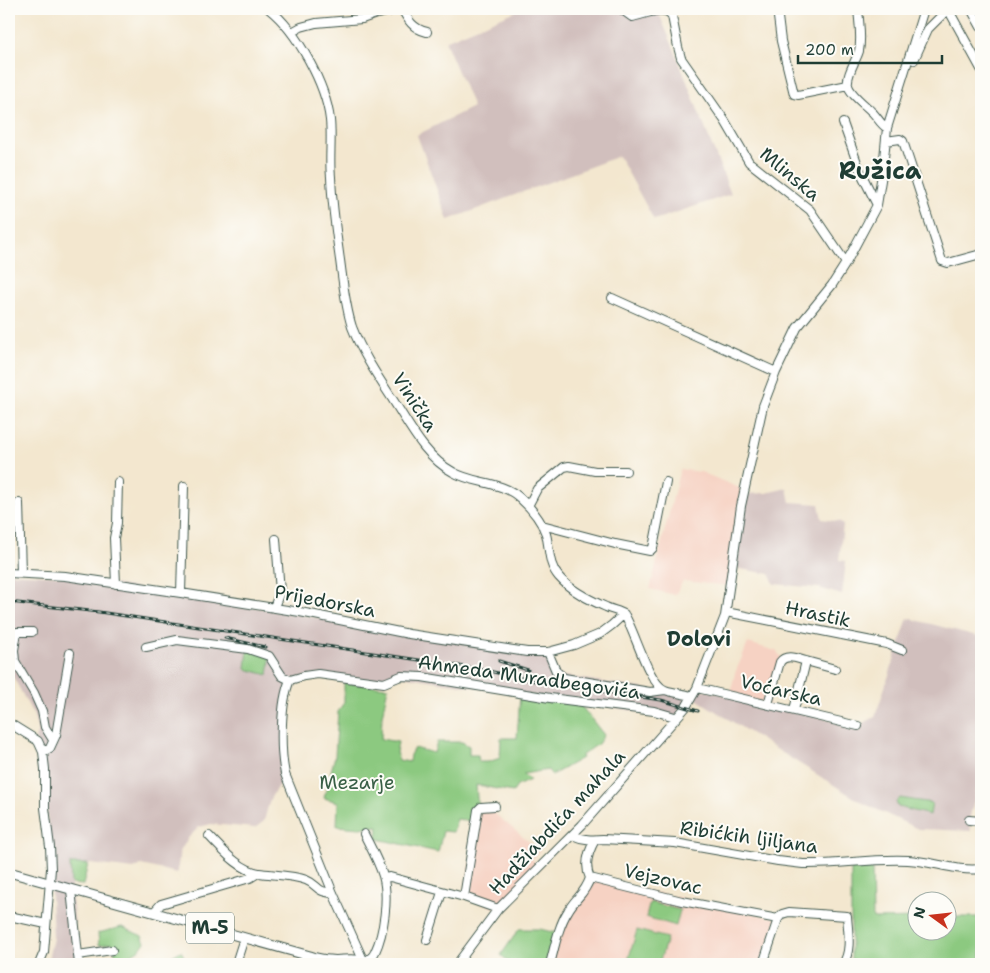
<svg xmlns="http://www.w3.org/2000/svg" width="990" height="973" viewBox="0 0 990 973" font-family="'Shantell Sans',sans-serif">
<rect width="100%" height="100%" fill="#fdfcf7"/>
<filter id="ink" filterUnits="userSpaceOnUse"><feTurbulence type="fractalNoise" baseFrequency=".02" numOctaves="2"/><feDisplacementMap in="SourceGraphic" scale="10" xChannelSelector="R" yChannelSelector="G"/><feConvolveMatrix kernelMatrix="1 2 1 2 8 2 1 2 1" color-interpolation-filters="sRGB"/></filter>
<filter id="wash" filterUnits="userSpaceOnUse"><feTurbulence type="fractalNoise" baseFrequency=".0096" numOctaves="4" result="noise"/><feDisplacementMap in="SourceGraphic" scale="20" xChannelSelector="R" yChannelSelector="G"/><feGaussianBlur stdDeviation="1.12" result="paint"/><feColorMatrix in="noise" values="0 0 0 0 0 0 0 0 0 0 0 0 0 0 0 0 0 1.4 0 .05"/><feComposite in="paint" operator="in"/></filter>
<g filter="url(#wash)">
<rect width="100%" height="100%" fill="#f3e7cf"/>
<path fill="#f6d2c3" d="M680,469L701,472L744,490L730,586L683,581L675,595L650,589Z
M748,643L776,651L782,658L768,704L730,695L735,673Z
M489,806L494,813L540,851L532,859L539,867L498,909L464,897L478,810Z
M590,878L778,919L763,964H550L562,922Z"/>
<path fill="#d1bfbd" d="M521,9H657L674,49L731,194L654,220L619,156L448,220L417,135L473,107L445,41Z
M787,488L790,502L819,504L822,519L841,522L843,525L839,560L846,561L842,595L819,588L774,584L770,574L735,568L747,494L766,493Z
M9,573L65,576L355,624L548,652L558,675L692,696L697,688L858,726L875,717L908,618L981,637V673L977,706L981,708V773L969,820L971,831L918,829L861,802L693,697L675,717L401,676L388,682L318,674L290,680L285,701V774L270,799L264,821L255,828L211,824L199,827L189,837L180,851L177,873L141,865L134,869L91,864H70L71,890L79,964H47L53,938L45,769L35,738L38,732L34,716L15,680L9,671Z"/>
<path fill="#8cc980" stroke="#56835a" d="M248,649L271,653L268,675L246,669Z
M344,683L388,687L382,716L381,739L398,742L396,753L399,760L409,762L410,755L414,748L434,753L437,742H462L469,746V755H478L479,762H488L500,758L501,738H517L520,694L578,702L604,735L598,744L581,756L582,758L552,775L548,770L523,774L530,780L517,786L513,792L476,785L478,810L476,822L457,819L453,832L443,831L438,852L377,839L378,826L360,828L337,826L338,802L324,798L335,756L338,712L344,702Z
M900,798L932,803L930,815L898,807L896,802Z
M872,862L873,919L917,918L918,930H948V917H981V963L848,964L851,960V865Z
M70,864H88L83,885L71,884Z
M650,902L680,910L676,926L646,917Z
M122,927L142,936L145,942L140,949L121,961L122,964H117L113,943L99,945L98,933Z
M519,929H540L560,934L551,964H511L501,955Z
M637,930L667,938L659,964H627Z
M181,951L187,962L184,964H157Z"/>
</g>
<g filter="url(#ink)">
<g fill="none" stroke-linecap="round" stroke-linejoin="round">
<g stroke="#3f564b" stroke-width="10">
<path id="minor" d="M269,9C297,31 326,85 330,120C332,139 329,158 331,177C332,205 336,232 340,260C343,282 345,305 352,327C362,353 378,377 393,400C410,426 425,457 453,472C473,484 502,481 520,498C531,508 541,519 546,534C550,549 548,565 559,577C571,591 590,600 606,607C612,610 619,611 624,614C635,631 648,683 665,690C674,693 684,694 692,696
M402,9C408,20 413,29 427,32
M621,9L632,17C644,15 665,4 672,16L678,47L681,58L725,121L749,162L810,210L846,263
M777,9L781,41L794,94L798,95L848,85
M858,9C859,23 862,37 859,51C856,61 846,75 848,85C850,94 864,104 871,111C877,116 880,124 887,128
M971,9L981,27
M292,32L301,27L316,23L362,19L376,14L401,9
M914,60L928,29L948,9L981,69
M843,123L860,171L877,205
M886,141L900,139L903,141L942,261L948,263L981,254
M612,298L776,372
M19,503L21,573
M528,506L537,489L564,467L569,466L595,471H626
M542,525L615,544L650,551L653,548L666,482
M9,573L65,576L181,593L300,612L409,634L527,652H548L574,645L600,634L612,625L624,614
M116,584L114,538L117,523L118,482
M181,593L184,486
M274,607L280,592L276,539
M726,612L887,644L902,650
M32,632H17L14,650L15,661L34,693L42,711L45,727L53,740
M146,647L177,640L248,649L269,656L282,676L290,680
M548,652L556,671L564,678L650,692L665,690
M806,661L835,669
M290,680C280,703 280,750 285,774L333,893L364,962C368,960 373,957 375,952C384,933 389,897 383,876C379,862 371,848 364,834
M290,680L304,676L318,674L384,683L401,676L422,677L550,698L654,711L675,717
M697,688L858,726
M768,704L780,662C786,653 798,659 806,661L794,710
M9,723L38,741L43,752L45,769V808L50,847L51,869L44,952L39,964
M43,752L50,748L56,735L70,653
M969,820L981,821
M572,835C583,840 592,840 603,839L675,843L778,861L803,864C838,865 873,858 908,860C932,861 957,872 981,869
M209,836C222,849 239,870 259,873C273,875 293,875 306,880C319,885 315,892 333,893
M384,878L390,877L464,897L498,909
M590,878L682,901L778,919L763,964
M590,878C584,865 588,852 595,840
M71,890L79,964
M464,897L478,810L481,807L495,806
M154,912L161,904L250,878L258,873
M9,916L46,924
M778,919L782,914L789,912L847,916C848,932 852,950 843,964
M427,940L442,892
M78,955L112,950
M234,964L237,960L244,938
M457,964L498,909L582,825L686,707L697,688L725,616L741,506L763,406L776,372L797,328L832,285L846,263L877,205L883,168L887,128L924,9
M550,964C555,946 558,927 568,911C576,897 585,894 590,878"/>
</g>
<g stroke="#3f564b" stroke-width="11">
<path id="major" d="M9,872L310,956C316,958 323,960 330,960C342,962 355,956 366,964"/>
</g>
<use href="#minor" stroke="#fff" stroke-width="8"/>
<use href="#major" stroke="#fff" stroke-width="9"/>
<g stroke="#1f3d34" stroke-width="3">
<path id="rail" d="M9,602L99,612L479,669L540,682L661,700L698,711
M225,638L265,647
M499,661L528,670"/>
</g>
<use href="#rail" stroke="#fdfcf7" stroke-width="1" stroke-dasharray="4" stroke-linecap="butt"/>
</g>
</g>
<g text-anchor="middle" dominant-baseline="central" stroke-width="4" stroke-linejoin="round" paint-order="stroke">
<rect fill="#fdfcf7" stroke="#62766e" stroke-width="1" x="186" y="912.5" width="48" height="31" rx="4"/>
<g font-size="18" font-weight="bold" fill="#1f3d34">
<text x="210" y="928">M-5</text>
</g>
<g font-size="19" fill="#1f3d34" stroke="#fdfcf7">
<text transform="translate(790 174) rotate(40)">Mlinska</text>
<text transform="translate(415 402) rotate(57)">Vinička</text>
<text transform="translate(325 601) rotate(11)">Prijedorska</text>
<text transform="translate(818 614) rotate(12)">Hrastik</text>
<text transform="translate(529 677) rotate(8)">Ahmeda Muradbegovića</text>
<text transform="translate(781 690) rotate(13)">Voćarska</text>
<text transform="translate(557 822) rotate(-47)">Hadžiabdića mahala</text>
<text transform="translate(749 837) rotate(8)">Ribićkih ljiljana</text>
<text transform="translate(663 879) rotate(13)">Vejzovac</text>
</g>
<g font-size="19" fill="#3a6047" stroke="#fdfcf7">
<text x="357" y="782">Mezarje</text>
</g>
<g font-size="20" font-weight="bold" fill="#1f3d34" stroke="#fdfcf7">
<text x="699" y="639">Dolovi</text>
</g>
<g font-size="24" font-weight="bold" fill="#1f3d34" stroke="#fdfcf7">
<text x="880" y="171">Ružica</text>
</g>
</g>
<rect width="990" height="973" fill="none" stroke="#fdfcf7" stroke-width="30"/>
<g transform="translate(932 916) rotate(285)"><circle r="24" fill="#fdfcf7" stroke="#a4b0a9"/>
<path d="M0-4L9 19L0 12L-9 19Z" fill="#c8321e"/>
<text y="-8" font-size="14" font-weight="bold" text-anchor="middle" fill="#1f3d34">N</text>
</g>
<path d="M798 55v8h144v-8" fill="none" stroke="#1f3d34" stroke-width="2.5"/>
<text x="805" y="55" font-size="15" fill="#1f3d34" stroke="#fdfcf7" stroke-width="4" paint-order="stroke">200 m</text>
</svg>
